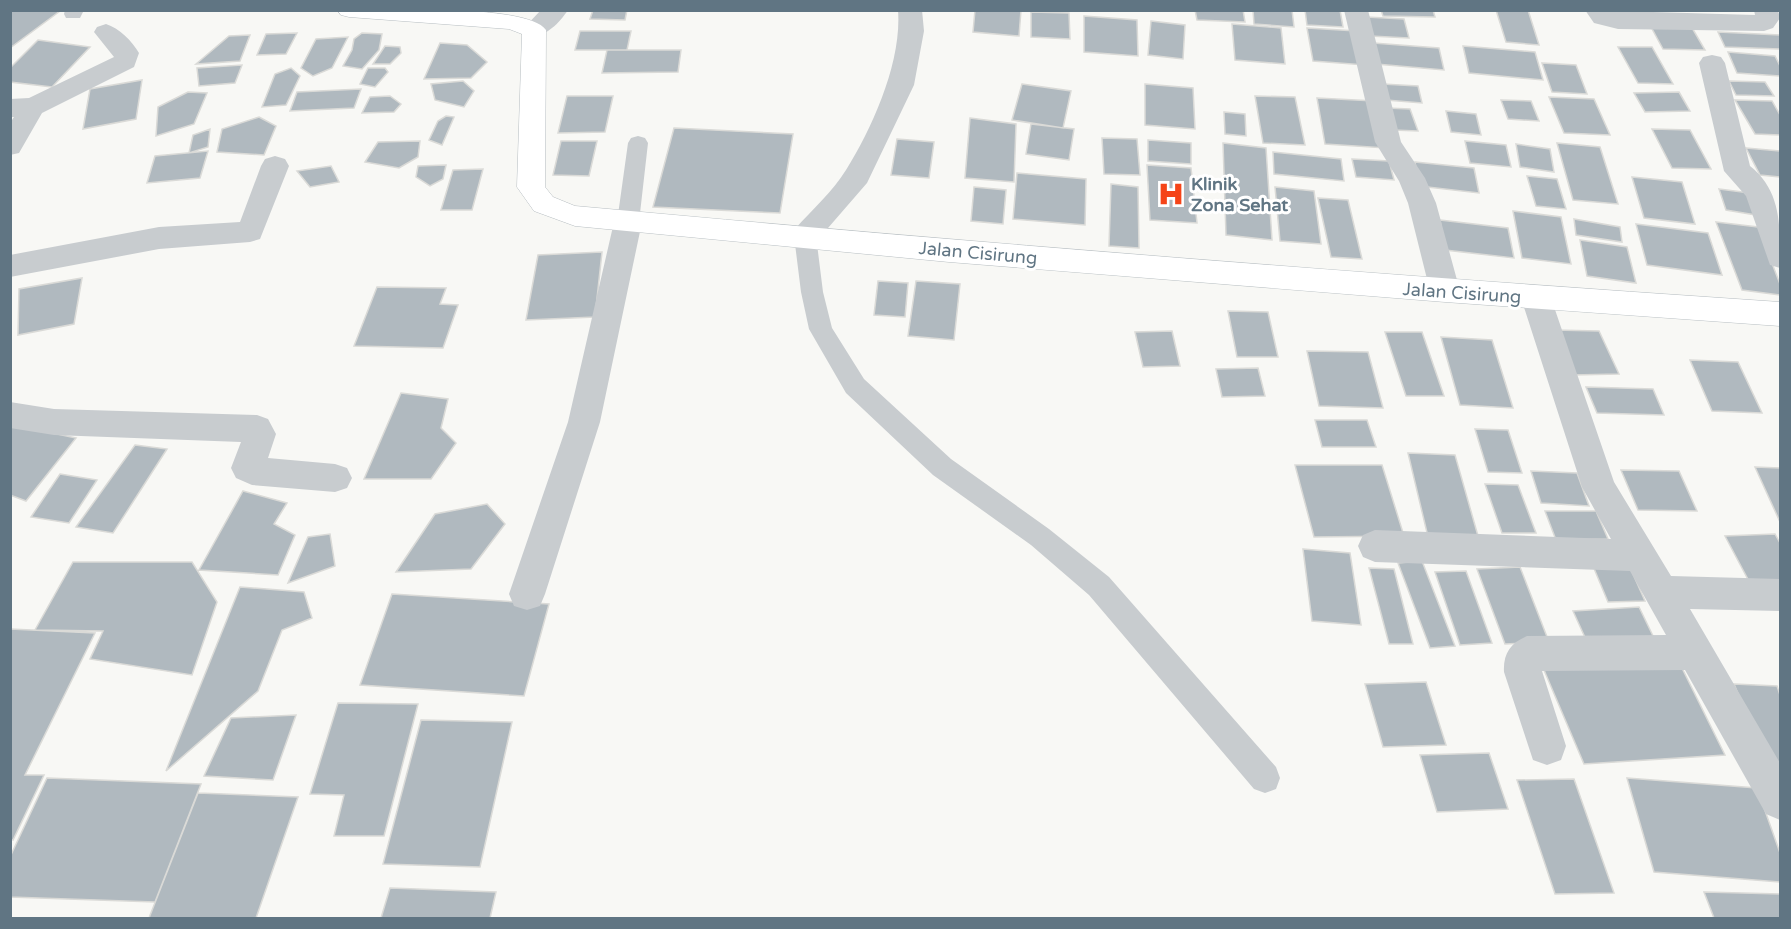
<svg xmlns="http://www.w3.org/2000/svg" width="1791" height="929" viewBox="0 0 1791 929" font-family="'Varela Round',sans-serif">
<rect width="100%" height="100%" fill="#f8f8f5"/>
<path fill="#b0b9bf" stroke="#dadad7" stroke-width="1.5" d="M10,10H57L60,11L10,48Z
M593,10H627L625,20L590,19Z
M975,10H1021L1019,36L973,32Z
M1195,10H1243L1245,22L1197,20Z
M1253,10H1292L1294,27L1254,24Z
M1305,10H1340L1343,27L1307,25Z
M1381,10H1433L1435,17L1383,16Z
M1496,10H1528L1539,45L1506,42Z
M1031,12L1069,13L1070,39L1031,37Z
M1084,16L1137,20L1138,56L1084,52Z
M1366,17L1404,19L1409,38L1370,36Z
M1151,21L1185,25L1183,59L1148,55Z
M1232,24L1281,28L1285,64L1235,60Z
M1650,25L1691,26L1705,50L1663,49Z
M1307,28L1357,31L1365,65L1313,61Z
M580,31H631L627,50H575Z
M1718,32L1780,35V49L1725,47Z
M297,33L286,54L257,55L266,34Z
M362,33L382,34L379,50L362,69L343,66L352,50L354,39Z
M250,35L240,61L196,64L229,36Z
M348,37L332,68L313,76L301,68L316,39Z
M38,40L90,47L52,87L10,82V68Z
M440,43L467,45L487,62L471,78L424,79Z
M1373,43L1439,48L1444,70L1376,64Z
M385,46L400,47L401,53L390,64H373Z
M1463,46L1535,52L1543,80L1469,73Z
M1618,47H1652L1673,84L1638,83Z
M607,50H681L678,72L602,73Z
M1728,52L1775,56L1780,66V76L1737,73Z
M1542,63L1576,65L1587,94L1552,92Z
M242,65L235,83L199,86L197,68Z
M291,68L300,76L286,105L262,107L275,74Z
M368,68H385L388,72L375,87L360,84Z
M142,80L136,119L83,129L90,89Z
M463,81L474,91L464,107L435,100L431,84Z
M1729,81L1765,82L1774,96L1736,95Z
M1022,84L1071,91L1063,128L1012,120Z
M1145,84L1193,88L1195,129L1145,125Z
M1382,84L1418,86L1422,103L1386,100Z
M361,89L354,108L290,111L297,92Z
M188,92L207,93L194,124L156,136L158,107Z
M1679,92L1690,111L1645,112L1634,93Z
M390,96L401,104L394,112L362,113L370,97Z
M567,96H613L605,132L558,133Z
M1255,96L1295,97L1305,145L1263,143Z
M1549,97L1594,99L1610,135L1564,133Z
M1317,98L1375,101L1386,148L1325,144Z
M1501,100L1531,101L1539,121L1508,119Z
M1735,100L1772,101L1780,115V135L1755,134Z
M1386,108L1410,109L1418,131L1393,130Z
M1446,111L1476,114L1481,135L1451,132Z
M1224,112L1245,114L1246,136L1225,134Z
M446,116L454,117L442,145L429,140L438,121Z
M259,117L276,126L264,155L217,152L222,129Z
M970,118L1016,124L1014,182L965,178Z
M1031,124L1074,129L1069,160L1026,154Z
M674,128L793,134L780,213L653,207Z
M210,129L208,147L189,153L193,135Z
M1652,129L1690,130L1711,169L1672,168Z
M1102,138L1137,139L1140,175L1104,174Z
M897,139L934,142L929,178L891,175Z
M1148,140L1191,143V164L1148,161Z
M420,141L418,157L399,168L365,162L378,142Z
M561,141H597L589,176L553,175Z
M1465,141L1506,145L1511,167L1470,163Z
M1223,143L1266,148L1272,240L1226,235Z
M1557,143L1600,147L1618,204L1573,200Z
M1516,144L1550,149L1554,172L1520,167Z
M1746,148L1780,151V177L1760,175Z
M208,151L200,178L147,183L155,156Z
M1273,152L1341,159L1344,181L1274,174Z
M1352,159L1389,161L1394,180L1356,177Z
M1415,162L1474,168L1479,193L1419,186Z
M446,165L443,179L430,186L416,177L418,166Z
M1147,165L1191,168L1197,223L1150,220Z
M331,166L339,182L310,187L297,171Z
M483,169L472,210H441L453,170Z
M1017,173L1086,179L1085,225L1013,219Z
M1527,176L1557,179L1566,209L1536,206Z
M1632,177L1682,182L1695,224L1644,218Z
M1111,184L1138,187L1139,248L1109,246Z
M974,187L1006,190L1003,224L971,221Z
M1275,187L1314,191L1321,244L1280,241Z
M1719,189L1750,193L1756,215L1726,210Z
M1318,198L1348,200L1362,259L1331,257Z
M1513,211L1561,217L1571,264L1522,258Z
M1574,219L1620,227L1622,242L1576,235Z
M1440,220L1508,228L1514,258L1445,250Z
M1716,222L1758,227L1780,284V295L1742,290Z
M1636,224L1708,233L1722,275L1647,265Z
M1580,240L1627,247L1636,283L1587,276Z
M602,252L595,317L526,320L538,255Z
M82,278L74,324L18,335L19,289Z
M878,281L908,283L905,317L874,315Z
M916,281L960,284L954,340L908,336Z
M377,287L446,288L440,304L458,305L443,348L354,346Z
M1228,311L1268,312L1278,357H1237Z
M1554,330L1599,331L1619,374L1572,375Z
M1172,331L1180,366L1143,367L1135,332Z
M1385,332H1422L1444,396H1406Z
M1441,337L1492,340L1513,408L1460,405Z
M1307,351L1368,352L1383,408L1319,406Z
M1690,360L1738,362L1762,413L1712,411Z
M1258,368L1265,396L1222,397L1216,369Z
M1586,387L1653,389L1664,415L1597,413Z
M401,393L448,399L441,428L456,443L431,479H364Z
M1315,420H1367L1376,447H1322Z
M10,424L76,438L26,501L10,495Z
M1475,429L1508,430L1522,473L1488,472Z
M135,445L167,449L113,533L76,527Z
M1408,453L1455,455L1480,543L1429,541Z
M1295,465H1382L1404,536L1314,537Z
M1755,467L1780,468V522Z
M1621,470L1679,471L1697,511L1638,510Z
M1531,471L1577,473L1589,506L1541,503Z
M60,474L97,480L69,523L31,517Z
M1485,484L1518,485L1536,533H1502Z
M243,491L287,503L274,524L295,535L278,575L199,570Z
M487,504L505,524L471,569L396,572L435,514Z
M1545,511H1596L1608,539L1556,540Z
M330,534L335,566L288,583L308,537Z
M1775,534L1780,543V584L1751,585L1725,536Z
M1303,549L1350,553L1361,625L1312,621Z
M1422,561L1455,646L1430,648L1398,563Z
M73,562H192L217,602L192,675L90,659L103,631L35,630Z
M1629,565L1645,601L1608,602L1593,566Z
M1520,567L1549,642L1505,644L1477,569Z
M1369,568L1394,569L1413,644H1389Z
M1466,571L1492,643L1460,645L1435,572Z
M240,587L304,592L312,618L282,630L258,691L166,771Z
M392,594L549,604L524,696L360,685Z
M1639,607L1655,640L1588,644L1573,611Z
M10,629L95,633L25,775H44L13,840L10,839Z
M1675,654L1725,755L1584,764L1541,663Z
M1426,682L1446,745L1383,747L1365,684Z
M1734,684L1777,686L1780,695V771L1769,770Z
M338,703L418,704L384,836H334L344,795L310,794Z
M296,715L273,780L204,776L231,718Z
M421,720L512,722L480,867L383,864Z
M1489,753L1508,809L1437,812L1420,755Z
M47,778L201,784L155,902L10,897V857Z
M1627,778L1757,788L1780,853V882L1654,872Z
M1574,779L1614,893L1555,894L1517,780Z
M198,793L298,797L256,918H149Z
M390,888L496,892L490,918H381Z
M1704,892L1780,894V918H1714Z"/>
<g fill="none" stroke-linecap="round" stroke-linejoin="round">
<g stroke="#b7bec2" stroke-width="1">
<path id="secondary" d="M337,10C373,10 528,3 546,30L545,187L553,197L575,206C976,243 1378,275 1780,302V326L1445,302L949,262L575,226L534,211L517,187L522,34L509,29L349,17L341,15Z"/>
</g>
<path fill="#c8cccf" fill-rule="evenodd" d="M65,10H84L80,18H66L64,14Z
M638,136L645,138L648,143L639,222L636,228L628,230L620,228L617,222L628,143L631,138Z
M805,228L813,230L816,236L823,292L832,328L864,379L951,459L1049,529L1109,577L1276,767L1280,778L1276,789L1265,793L1254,789L1089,595L1031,545L933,475L846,393L809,329L801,292L794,236L797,230Z"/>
<path fill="#c8cccf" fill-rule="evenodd" d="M541,10H568C558,25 543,40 525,35L522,30Z
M898,10H922L924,31L914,85L867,183L815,243L805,247L795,243L791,236L795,229C812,210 833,191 846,170C873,127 902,61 898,10Z
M1344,10H1368L1401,142L1425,178L1436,203L1460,291L1455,299L1445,302L1435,299L1430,291L1408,203L1399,181L1375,142Z
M1585,10L1755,15L1754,10H1778L1780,18L1773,28L1764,31L1618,29L1594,23Z
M106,24C119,28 132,41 139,53L134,67L42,113L19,153L10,155V123L14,117H10V99L29,98L114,57L94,32L97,27Z
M1712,55L1721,57L1725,63L1750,166C1783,192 1780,230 1780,268L1770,265L1746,196L1724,171L1699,63L1703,57Z
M275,156L285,159L289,166L260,239L250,242L159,249L10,277V255L159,227L240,222L261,166L265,159Z
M628,212L638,215L642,222L600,422L545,594L540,606L527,610L514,606L509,594L568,422L614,222L618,215Z
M1536,287L1546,290L1551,298L1614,482L1671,576L1780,579V611L1690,609L1780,763V820L1766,814L1685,670L1542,671L1566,746L1561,760L1547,765L1533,760L1504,672C1503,654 1510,643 1527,636L1666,635L1630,571L1375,562L1363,557L1358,546L1363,535L1375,530L1611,539L1582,487L1521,298L1526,290Z
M10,402L54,409L257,415L268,419L276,434L268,458L335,464L347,468L352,478L347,488L335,492L252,485L236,478L231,468L241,442L54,435L10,428Z"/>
<use href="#secondary" fill="#fff" fill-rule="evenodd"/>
</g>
<defs>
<g id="hospital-bare" transform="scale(2.07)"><path d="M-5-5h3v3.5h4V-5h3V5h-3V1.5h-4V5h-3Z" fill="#f54418" stroke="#fff" stroke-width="2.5" paint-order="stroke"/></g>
</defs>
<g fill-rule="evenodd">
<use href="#hospital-bare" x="1171" y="194"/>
</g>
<g text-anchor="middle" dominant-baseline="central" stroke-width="6" stroke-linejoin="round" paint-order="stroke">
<g font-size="18" font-weight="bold" fill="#607583" stroke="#fff" text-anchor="start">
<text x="1191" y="184">Klinik<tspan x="1191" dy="21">Zona Sehat</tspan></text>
</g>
<g font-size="18" fill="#607583" stroke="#fff">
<text transform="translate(978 253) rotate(5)">Jalan Cisirung</text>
<text transform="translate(1462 293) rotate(4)">Jalan Cisirung</text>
</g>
</g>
<rect width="1791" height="929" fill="none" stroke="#607583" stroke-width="24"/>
</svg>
